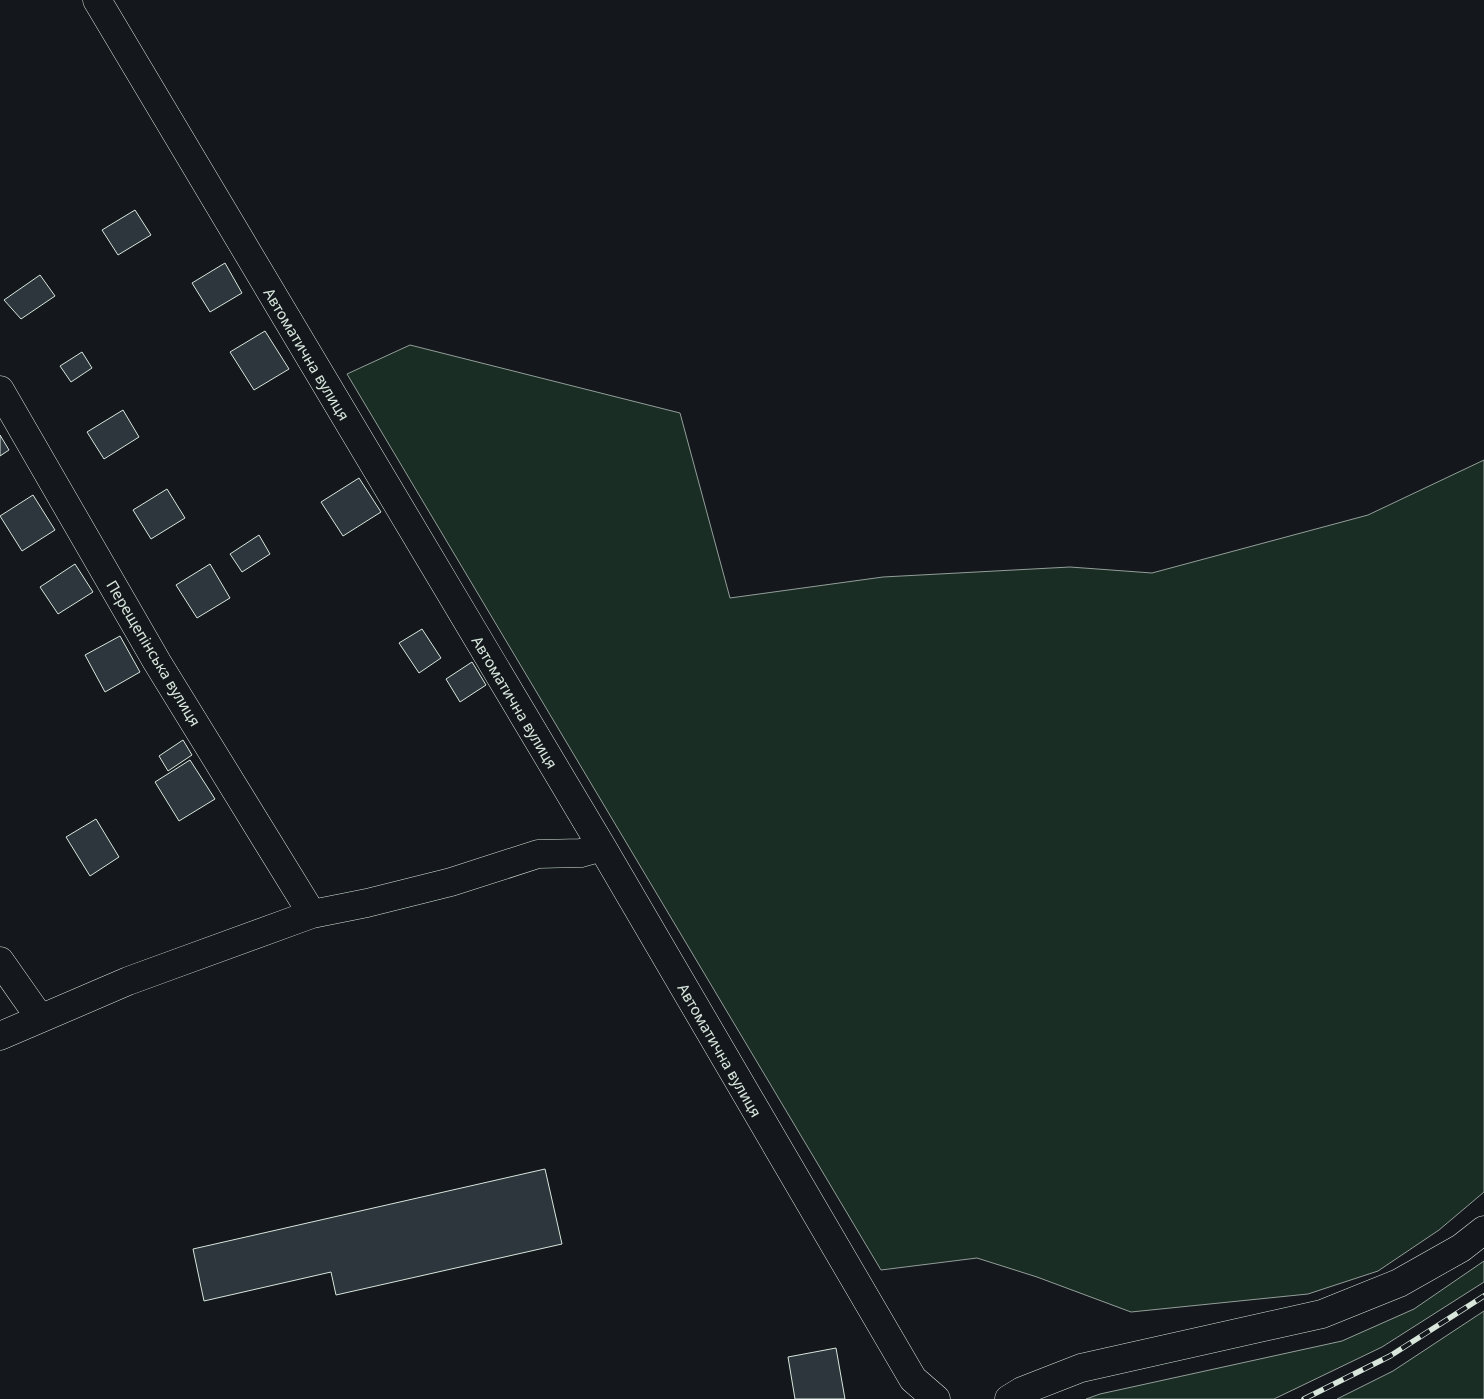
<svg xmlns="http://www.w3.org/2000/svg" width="1484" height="1399" viewBox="0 0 1484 1399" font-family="'Noto Sans',sans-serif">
<rect width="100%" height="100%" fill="#14181c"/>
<path fill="#1a2d24" stroke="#939e99" d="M410,345L680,413L730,598L883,577L1070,567L1152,573L1368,515L1484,460V1192L1439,1230L1378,1271L1308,1294L1131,1312L1037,1277L977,1258L881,1270L347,374Z
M1484,1261V1282L1382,1347L1274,1399H1086L1100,1394L1342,1341L1414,1309Z
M1484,1311V1399H1337L1393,1371Z"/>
<path fill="#2c363c" stroke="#d8e6dc" d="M135,210L151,235L118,255L102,230Z
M225,263L242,293L210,312L192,283Z
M40,275L55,296L21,319L4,300Z
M265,331L289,369L254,390L230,352Z
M82,352L92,368L71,382L60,366Z
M123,410L139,437L104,459L87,432Z
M0,435L9,450L0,456Z
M359,478L381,512L343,536L321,502Z
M167,489L185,518L151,539L133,510Z
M33,495L55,530L22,551L0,516Z
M259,535L270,554L242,572L230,554Z
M75,564L93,592L58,614L40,587Z
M210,564L230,598L197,618L176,585Z
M422,629L441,658L419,673L399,643Z
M120,636L140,672L105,692L85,655Z
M472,662L486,685L460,702L446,679Z
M183,740L192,755L168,771L159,756Z
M190,760L215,799L179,821L155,782Z
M96,819L119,857L90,876L66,837Z
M545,1169L562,1244L336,1295L331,1272L204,1301L193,1249Z
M836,1348L845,1399H795L788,1357Z"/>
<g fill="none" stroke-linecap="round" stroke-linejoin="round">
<g stroke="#d8e6dc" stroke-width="29">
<path id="minor" d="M97,0L602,847L913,1379L936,1399
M0,390L157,662L312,914
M0,961L40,1018
M0,1036L128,981L312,914L367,903L451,882L538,854L581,853L602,847
M1009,1399L1022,1391L1081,1368L1322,1314L1399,1283L1461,1248L1484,1230"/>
</g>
<use href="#minor" stroke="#14181c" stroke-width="28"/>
<g stroke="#d8e6dc" stroke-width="5.5">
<path id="rail" d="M1304,1399L1390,1356L1484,1296"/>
</g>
<use href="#rail" stroke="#14181c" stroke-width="4" stroke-dasharray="11" stroke-linecap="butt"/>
</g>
<g text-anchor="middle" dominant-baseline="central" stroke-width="4" stroke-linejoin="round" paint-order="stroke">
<g font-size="15" fill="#d8e6dc" stroke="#14181c">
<text transform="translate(307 354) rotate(59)">Автоматична вулиця</text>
<text transform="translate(154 653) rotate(59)">Перещепінська вулиця</text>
<text transform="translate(515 702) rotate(59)">Автоматична вулиця</text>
<text transform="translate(720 1050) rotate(60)">Автоматична вулиця</text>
</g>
</g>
</svg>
